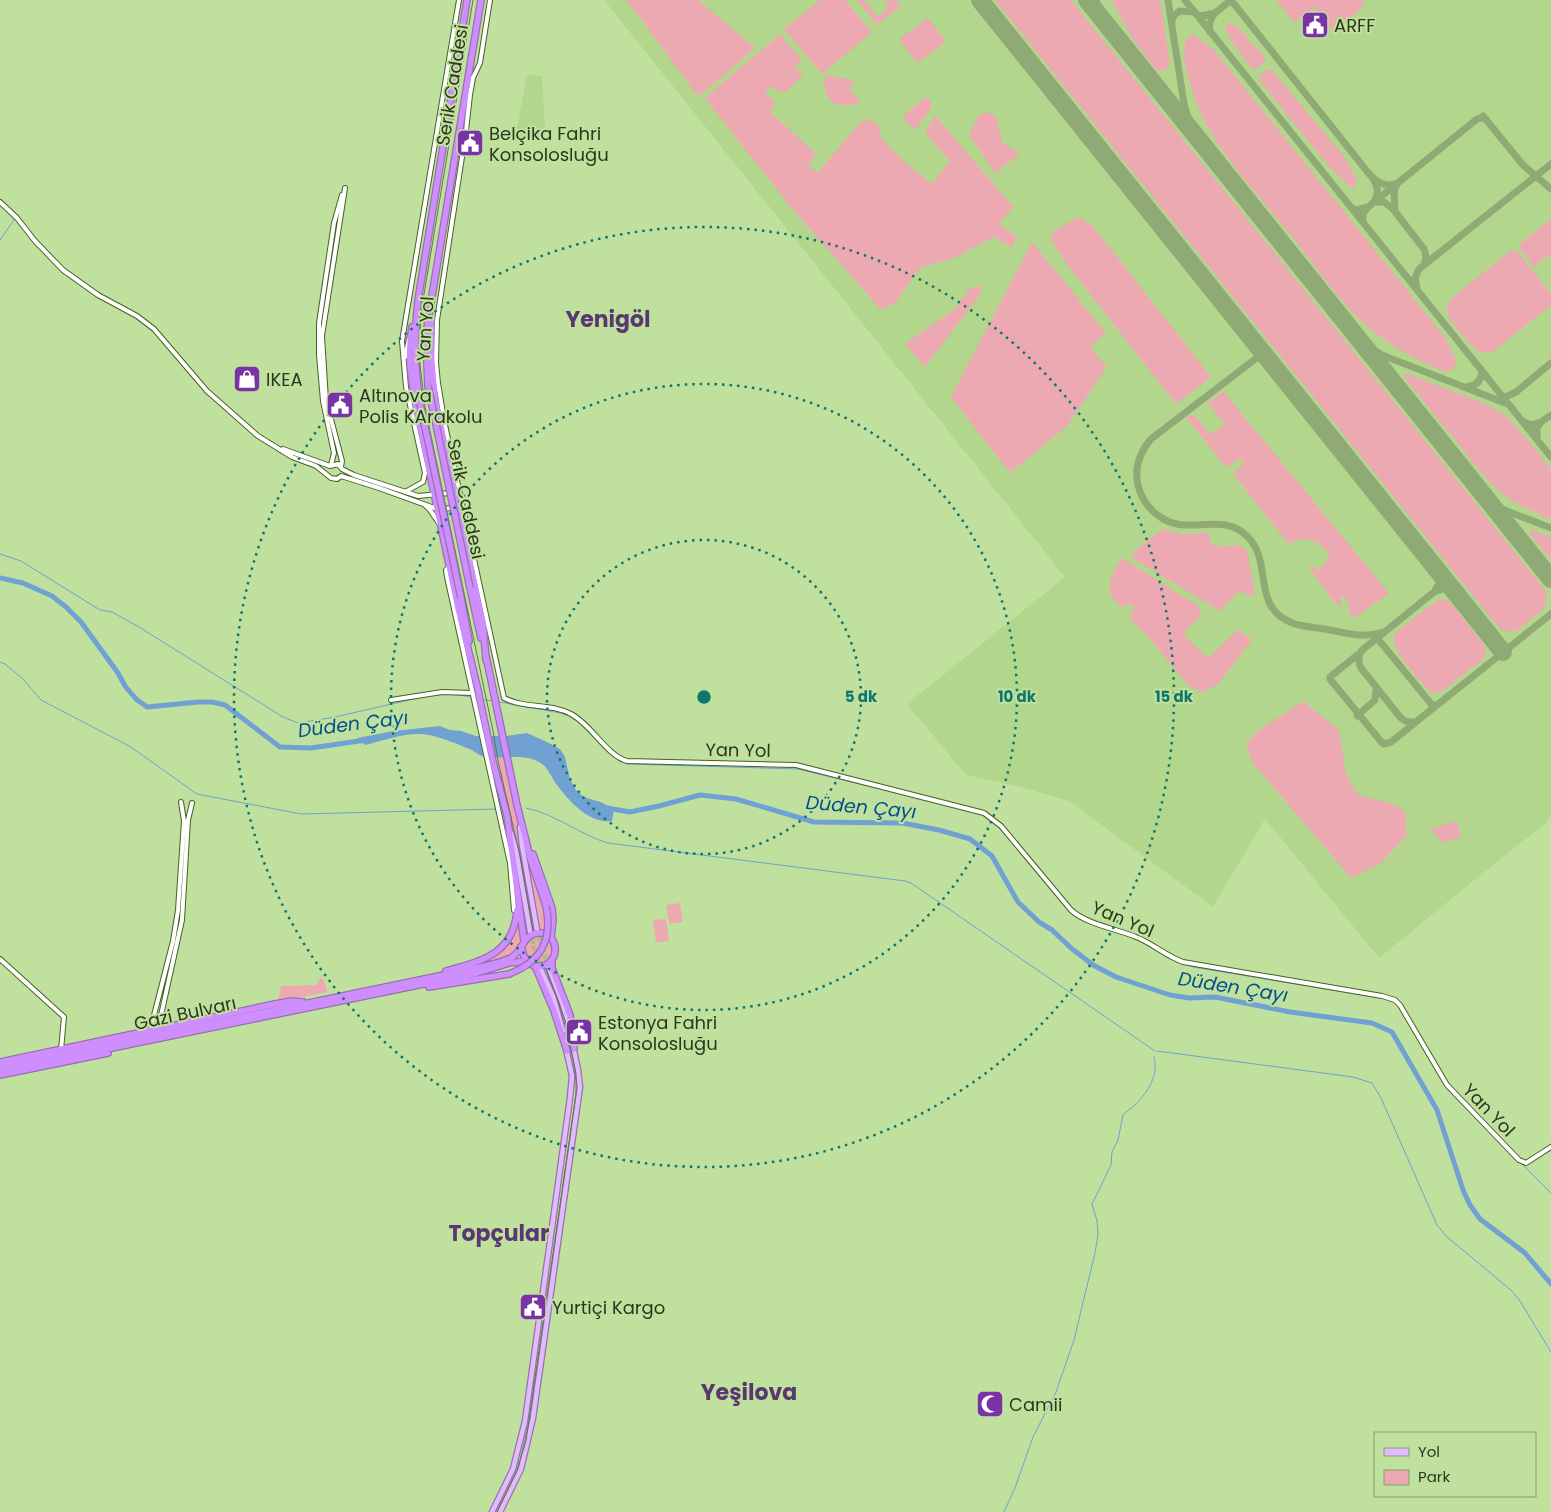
<svg xmlns="http://www.w3.org/2000/svg" width="1551" height="1512" viewBox="0 0 1551 1512" font-family="Poppins,sans-serif">
<rect width="100%" height="100%" fill="#c0e19e"/>
<path fill="#b3d68d" d="M604,0H1551V815L1543,826L1515,847L1379,958L1265,819L1213,907L1069,801L1021,787L966,775L907,704L1065,577Z
M527,74L542,76L545,127L538,135L522,141L515,139Z"/>
<path fill="#eda9b2" d="M625,0H698L755,48L701,95L696,94L638,15Z
M820,0H845L872,32L822,74L784,29Z
M857,0H864L878,17L888,10L884,5L889,0H896L901,6L877,25Z
M995,0H1071L1545,590L1547,597L1544,609L1516,631H1504L1499,628Z
M1111,0H1160L1170,63L1167,69L1159,72L1155,69L1131,36Z
M1276,0H1362L1364,5L1361,9L1333,32L1313,8L1295,23Z
M928,18L946,42L917,63L899,39Z
M1228,23C1240,25 1248,38 1253,46L1255,45L1265,58V62L1256,69L1251,68L1233,44L1225,28Z
M780,34L802,60L795,67L803,75L785,93L770,87L765,93L775,102L771,113L816,154L808,166L818,172L861,122L870,119L880,127L881,138L902,160L932,184L950,161L925,133L935,115L1013,207L999,224L1017,237L1012,247L993,237L957,257L920,268L895,303L881,310L789,205L705,98Z
M1190,35H1194L1214,50L1444,336L1456,359V363C1455,367 1453,370 1449,371C1442,372 1434,367 1427,364C1401,352 1379,338 1358,318C1334,294 1311,260 1289,233C1261,198 1228,163 1206,124C1198,109 1173,48 1190,35Z
M1266,70H1272L1346,159L1356,178V183L1353,189L1331,169L1259,80L1260,75Z
M829,74C837,80 844,76 852,80L854,85L849,90L860,101L857,105C851,104 842,106 836,104C828,101 823,87 824,79Z
M924,98H927L931,102V108L915,130L902,117Z
M988,112L997,117L1002,142L1020,154L995,173L969,135L978,116Z
M1078,217L1092,225L1211,377L1176,404L1066,263L1050,238L1053,232Z
M1551,219V255L1538,263L1535,268L1520,249V244Z
M1032,242L1106,333L1090,347L1107,367L1067,426L1010,473L951,397Z
M1510,251H1515L1518,252L1551,294V305L1494,351L1488,353L1479,352C1471,347 1449,321 1447,312C1447,306 1449,301 1453,297Z
M981,286L982,292L925,367L905,344L956,308L970,288Z
M1405,373L1481,402L1505,415L1516,426L1551,469V520L1512,501L1498,490L1485,477L1404,377Z
M1223,391L1388,592L1387,595L1354,618L1350,613L1347,599L1344,596L1340,598L1342,604L1340,606L1334,602L1309,568L1313,566L1317,570L1324,565L1330,555C1320,541 1305,534 1289,544L1234,475L1235,471L1244,464L1240,458L1229,466H1225L1186,417L1188,415L1195,416L1210,434L1225,425L1208,403Z
M1163,529L1181,534L1205,533L1210,536V542L1216,547L1239,545L1247,550L1255,593L1250,596L1239,591L1220,611L1134,559L1132,555L1139,547Z
M1532,530L1551,537V560L1531,535L1530,531Z
M1122,558L1200,607L1201,615L1187,629L1184,635L1208,658L1238,630L1252,640L1217,685L1202,692L1189,686L1144,632L1130,620L1134,607L1131,604L1122,607C1102,596 1110,573 1122,558Z
M1439,599L1449,601L1485,646L1486,654L1482,660L1441,692L1431,693C1421,681 1387,648 1395,633Z
M1303,701L1339,730L1346,774L1358,795L1393,804L1405,811L1407,835L1381,863L1351,878L1253,763L1246,746L1255,733Z
M497,757H504L547,919L546,931H533L525,936L508,812Z
M1457,821L1461,837L1443,843L1430,829Z
M680,903L683,922L669,924L666,905Z
M519,917C524,955 516,954 482,964C507,949 509,943 519,917Z
M666,919L669,941L656,943L653,920Z
M524 950a15 15 0 1 1 30 0a15 15 0 1 1-30 0Z
M320,978L323,979L328,992L278,1002L281,986L317,985Z"/>
<path fill="#70a1d2" d="M440,726L450,730L461,731L476,736H507L527,733L547,742L560,749L565,757L570,779L576,790L584,797L603,803L614,810L612,821C589,824 570,802 557,785C552,779 549,769 542,764C525,751 500,761 482,756C479,755 475,752 472,750C456,744 438,735 421,734C402,733 382,741 365,745L357,738L394,731Z"/>
<g fill="none" stroke-linecap="round" stroke-linejoin="round">
<path stroke="#70a1d2" stroke-width="1" d="M0,240L14,220
M0,554L21,561L100,610L112,612L139,627L283,717L298,723L335,717L418,698
M0,662L5,664L23,679L41,700L131,747L197,794L301,814L497,809
M452,694L477,698
M481,699L492,701
M499,702L566,714
M580,723L593,736
M612,754L619,761L628,764L798,769L889,791
M526,808C556,814 580,835 608,843L905,881L911,883L1155,1051
M998,826L1069,911L1078,918L1084,921
M1137,939L1168,958L1193,967L1386,999
M1413,1031L1447,1089L1492,1135
M1157,1051L1353,1077L1372,1083L1381,1098L1437,1225L1446,1236L1512,1291L1520,1301L1551,1352
M1520,1162L1551,1193
M1004,1512L1015,1488L1033,1437L1056,1392L1074,1340L1095,1253L1098,1235L1097,1221L1092,1204L1111,1165L1112,1152L1118,1140L1123,1115C1126,1111 1131,1109 1135,1105C1148,1092 1159,1075 1154,1057"/>
<path stroke="#70a1d2" stroke-width="5" d="M0,578L23,583L52,596L66,607L81,622L118,673L125,686L136,699L147,707L198,702H212L225,705L280,747L311,748L366,740
M607,808L630,812L659,806L700,795L736,799L814,822L902,823L939,830L970,839L992,856L1018,902L1039,922L1052,930L1071,948L1093,965L1116,977L1170,995L1189,998L1215,997L1290,1012L1372,1023L1392,1032L1437,1110L1463,1190L1470,1205L1480,1219L1525,1253L1551,1284"/>
<path stroke="#90aa75" stroke-width="7" d="M1096,0L1098,14
M1168,0L1184,104L1192,131
M1185,0L1551,457
M1215,13L1231,0L1370,175C1379,183 1386,188 1398,183
M1196,14L1201,16L1215,13C1210,19 1209,24 1210,32
M1172,21L1174,15L1180,11L1194,12
M1483,116L1523,165L1551,189
M1373,179C1378,187 1379,193 1374,202
M1374,202H1384L1393,209L1424,249L1426,257L1424,265
M1368,207L1477,119L1480,118L1486,119
M1352,208L1357,210L1368,207L1363,214V222
M1395,210L1394,191L1397,184
M1417,289L1415,278L1419,269L1551,164
M1362,343L1382,355L1505,403
M1263,353L1151,439C1140,452 1134,468 1138,485C1143,507 1163,525 1186,525C1209,526 1228,518 1247,536C1274,562 1250,606 1292,623C1302,627 1314,627 1325,629C1347,633 1363,639 1384,632
M1467,387C1476,386 1481,381 1482,372
M1501,399L1516,392L1551,363
M1524,422L1532,425L1541,422L1537,428V439
M1541,422L1551,415
M1490,502L1499,508L1551,528
M1436,568L1440,582L1434,592L1361,651C1358,657 1358,662 1361,668L1400,717C1405,722 1411,723 1417,721L1551,614
M1436,591L1447,588L1453,589
M1379,637L1378,639L1432,705H1436
M1361,652L1330,677V679L1383,744L1391,742L1416,722
M1357,716L1375,700L1376,689"/>
<path stroke="#90aa75" stroke-width="18" d="M980,0L1503,652
M1087,0L1551,579"/>
<path stroke="#a2bf84" stroke-width="4.5" stroke-dasharray="4.5 2" stroke-linecap="butt" d="M537,930L548,966
M531,933L533,946L541,968"/>
<g stroke="#456122" stroke-width="6">
<path id="secondary" d="M490,0L480,63L473,78L470,95L466,131L437,320L436,363L438,383L445,425L504,698C525,709 551,703 571,714C592,725 606,755 627,761L796,765L984,813L1001,826L1071,910C1086,924 1117,929 1136,937C1152,943 1166,956 1183,962L1382,996L1395,1000L1400,1005L1447,1085L1519,1160L1526,1163L1551,1147
M0,202L17,218L35,241L63,270L98,295L137,316L154,329L207,391L258,436L292,457L316,466L331,478L337,479L341,476L379,488L437,509L454,508
M405,357L409,339
M283,449L330,466L338,464L342,469L354,475L418,496L450,493
M331,465L334,453L323,401L319,355V323L334,223L342,195
M341,467L342,461L326,400L322,336L345,188
M405,492L423,482L425,473L406,387L402,341L459,0
M425,505L430,510L439,523
M449,567L446,570L447,577L510,863L514,910
M391,700L442,692L472,693
M0,959L64,1017L61,1050
M158,1029L182,920L188,820L192,803
M150,1031L173,941L178,910L184,821L181,802"/>
</g>
<g stroke="#9670b0" stroke-width="7">
<path id="primary" d="M520,827L522,845L537,930
M511,833L516,850L530,931
M548,967L562,1002L569,1029
M541,970L553,996L563,1031
M492,1512L513,1469L525,1421L570,1098L572,1076L566,1049
M500,1512L521,1469L533,1418L580,1087L578,1070L573,1046"/>
</g>
<g stroke="#9670b0" stroke-width="8">
<path id="highway" d="M431,320V353L435,399L483,624L486,660
M412,327C407,352 411,377 415,402L458,608L479,694
M428,386L426,339L428,320L481,0
M420,403C414,368 414,335 418,300L467,0
M470,588L481,638
M461,598L469,641
M486,656L517,805L531,861L546,906
M478,691L493,762L507,815L524,941
M533,854L552,908L553,919L551,938
M552,959V968L570,1015L574,1049
M535,966L554,1011L567,1051
M446,971C482,961 514,954 517,910
M429,987L509,974
M0,1062L275,1004L292,1001L303,1002
M0,1067L458,972C475,968 495,965 511,958C523,951 523,934 538,933C558,931 562,962 542,966C530,968 523,959 522,948
M0,1071L477,973L509,963L527,961
M0,1075L108,1053"/>
</g>
<use href="#secondary" stroke="#fff" stroke-width="4"/>
<use href="#primary" stroke="#e2bbfe" stroke-width="4.5"/>
<use href="#highway" stroke="#cf8efe" stroke-width="5.5"/>
<path stroke="#61744c" stroke-width="1" d="M473,0L421,312L419,356L425,407L493,731L498,761L520,856L533,931
M497,1512L516,1473L526,1441L576,1094V1074L565,1020L546,968"/>
<g stroke="#9670b0" stroke-width="8" stroke-linecap="butt">
<path id="highway-bridge" d="M428,386L470,588
M420,403L461,598
M509,974C541,962 553,940 546,906"/>
</g>
<use href="#highway-bridge" stroke="#cf8efe" stroke-width="5.5"/>
</g>
<g fill="none" stroke="#0f766e" stroke-width="2.5" stroke-dasharray="2.5 5">
<circle cx="704" cy="697" r="157"/>
<circle cx="704" cy="697" r="313"/>
<circle cx="704" cy="697" r="470"/>
</g>
<defs>
<g id="civic-square" transform="scale(1.4375)"><rect x="-9" y="-9" width="18" height="18" rx="4" fill="#7a33a6" stroke="#c0e19e"/><path d="M-.6-6.5H3V-4.5H.6V-3L4-1V1h2V6H-6V1h2V-1L-.6-3ZM-1.2 2.5V6h2.4V2.5Z" fill="#fff"/></g>
<g id="shop-square" transform="scale(1.4375)"><rect x="-9" y="-9" width="18" height="18" rx="4" fill="#7a33a6" stroke="#c0e19e"/><path d="M-5-2.5h2.3a2.7 3.5 0 0 1 5.4 0H5L5.5 6h-11ZM-1.5-2.5h3a1.5 2.3 0 0 0-3 0Z" fill="#fff"/></g>
<g id="mosque-square" transform="scale(1.4375)"><rect x="-9" y="-9" width="18" height="18" rx="4" fill="#7a33a6" stroke="#c0e19e"/><path d="M3.5-4.9A6 6 0 1 0 3.5 4.9A5 5 0 1 1 3.5-4.9Z" fill="#fff"/></g>
</defs>
<g fill-rule="evenodd">
<use href="#civic-square" x="1315" y="25"/>
<use href="#civic-square" x="470" y="143"/>
<use href="#shop-square" x="247" y="379"/>
<use href="#civic-square" x="340" y="405"/>
<use href="#civic-square" x="579" y="1032"/>
<use href="#civic-square" x="533" y="1307"/>
<use href="#mosque-square" x="990" y="1404"/>
</g>
<g text-anchor="middle" dominant-baseline="central" stroke-width="4" stroke-linejoin="round" paint-order="stroke">
<g font-size="18" fill="#2c381e" stroke="#c0e19e" text-anchor="start">
<text x="1334" y="25">ARFF</text>
<text x="489" y="133">Belçika Fahri<tspan x="489" dy="21">Konsolosluğu</tspan></text>
<text x="266" y="379">IKEA</text>
<text x="359" y="395">Altınova<tspan x="359" dy="21">Polis KArakolu</tspan></text>
<text x="598" y="1022">Estonya Fahri<tspan x="598" dy="21">Konsolosluğu</tspan></text>
<text x="552" y="1307">Yurtiçi Kargo</text>
<text x="1009" y="1404">Camii</text>
</g>
<g font-size="18" fill="#2c381e" stroke="#c0e19e">
<text transform="translate(452 85) rotate(-81)">Serik Caddesi</text>
<text transform="translate(425 329) rotate(-86)">Yan Yol</text>
<text transform="translate(466 499) rotate(78)">Serik Caddesi</text>
<text transform="translate(738 750) rotate(1)">Yan Yol</text>
<text transform="translate(1123 919) rotate(23)">Yan Yol</text>
<text transform="translate(185 1013) rotate(-12)">Gazi Bulvarı</text>
<text transform="translate(1489 1110) rotate(46)">Yan Yol</text>
</g>
<g font-size="19" font-style="italic" fill="#00518d" stroke="#c0e19e">
<text transform="translate(353 724) rotate(-7)">Düden Çayı</text>
<text transform="translate(861 807) rotate(5)">Düden Çayı</text>
<text transform="translate(1233 987) rotate(9)">Düden Çayı</text>
</g>
<g font-size="22" font-weight="bold" fill="#593871" stroke="#c0e19e">
<text x="608" y="319">Yenigöl</text>
<text x="499" y="1233">Topçular</text>
<text x="749" y="1392">Yeşilova</text>
</g>
</g>
<circle cx="704" cy="697" r="8" fill="#0f766e" stroke="#c0e19e" stroke-width="2.5"/>
<g font-size="15" text-anchor="middle" font-weight="bold" fill="#0f766e" stroke="#c0e19e" stroke-width="4" stroke-linejoin="round" paint-order="stroke">
<text x="861" y="702">5 dk</text>
<text x="1017" y="702">10 dk</text>
<text x="1174" y="702">15 dk</text>
</g>
<rect x="1374" y="1432" width="162" height="65" fill="#c0e19e" stroke="#859d6b"/>
<rect x="1384" y="1448" width="25" height="8" fill="#e2bbfe" stroke="#859d6b"/>
<text x="1418" y="1457" font-size="15" fill="#2c381e">Yol</text>
<rect x="1384" y="1470" width="25" height="15" fill="#eda9b2" stroke="#859d6b"/>
<text x="1418" y="1482" font-size="15" fill="#2c381e">Park</text>
</svg>
